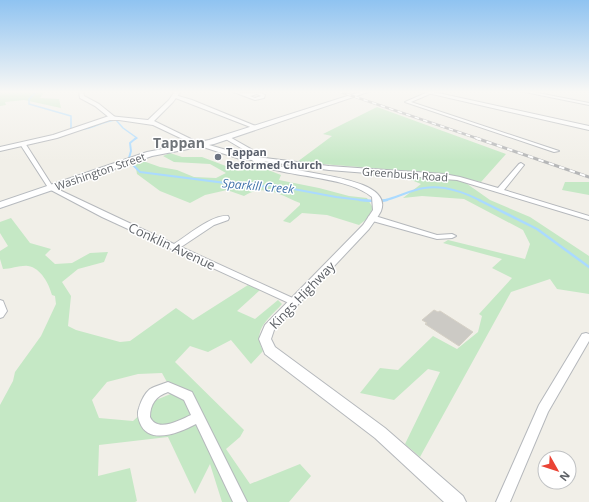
<svg xmlns="http://www.w3.org/2000/svg" width="589" height="502" viewBox="0 0 589 502" font-family="'Open Sans',sans-serif">
<rect width="100%" height="100%" fill="#f1efe8"/>
<path fill="#c5e8c5" fill-rule="evenodd" d="M0,91H45L40,98L59,99L61,108L24,100L5,102L6,105L0,106Z
M377,107L506,154L481,182L447,174L297,162L332,136L323,134Z
M170,153L182,157H202L239,171L253,164L281,175L279,180L319,188L349,196L367,198L373,208L368,218L359,225L327,215L302,213L290,223L283,221L300,205V203C280,195 264,183 244,196L227,190L205,195L190,203L160,191L137,174L135,163L143,161L160,167L177,170L194,177L216,178L226,173L210,164L174,162L163,156Z
M370,172L443,177L463,181L490,200L530,217L589,256V294L557,289L550,279L511,292L420,457L405,444L440,372L428,369L394,400L360,393L380,368L398,370L433,336L457,349L478,332L482,316L479,314L512,278L492,268L502,259L443,243L448,240L525,259L530,244L523,230L464,199L422,196L403,198L421,184L409,179L367,175Z
M565,182H589V195L562,190Z
M11,218L30,243L51,249L45,255L55,264L72,263L90,253L108,252L104,262L78,269L62,282L71,296L68,326L76,330L120,342L130,341L176,308L193,320L248,285L260,290L237,311L255,319L278,300L282,304C268,320 252,329 263,351L251,364L231,340L208,352L190,346L175,362L244,430L240,437L226,449L250,484L300,464L311,476L289,502H222L210,464L195,494L168,437L99,445L98,476L130,468L137,501L135,502H0V405L13,381L15,372L41,336L56,304L55,296L52,295C49,284 41,268 28,266C21,265 11,269 3,269L0,259V251L8,246L0,233V222ZM162,373L173,393L156,400L133,421L99,418L92,400L107,382L138,374Z"/>
<g fill="none" stroke-linecap="round" stroke-linejoin="round">
<path stroke="#aadaff" stroke-width="1.5" d="M33,91L36,92L29,99V104L71,116V129C87,133 100,121 116,120L123,128L137,138L135,139"/>
<path stroke="#aadaff" stroke-width="2" d="M136,138L130,143L131,151L129,158L132,164L140,172L257,187L272,185L336,197L370,201
M382,201C397,198 410,190 424,188C443,185 464,192 481,201"/>
<path stroke="#aadaff" stroke-width="2.5" d="M360,200L374,201
M479,200L537,229L589,267
M379,201L387,200"/>
</g>
<path fill="#cccac5" stroke="#d6d1c6" d="M434,310L438,312L440,311L473,332L459,346L425,324L427,323L422,320Z"/>
<g fill="none" stroke-linecap="round" stroke-linejoin="round">
<g stroke="#b5b8bc" stroke-width="2">
<path id="minor" d="M79,91H83L84,96L99,104L115,117V119H111L95,106L80,98Z
M231,91C237,91 243,94 248,93C255,93 259,91 265,95L264,98L255,100ZM257,94L261,96L255,98L250,96Z
M520,91H528L589,103V105Z
M428,92L432,93L411,102L559,151L554,152L405,102Z
M175,95L192,100L258,127L253,128L173,97V95Z
M224,136H228L256,152L257,157L329,166L444,174L460,177L498,188L519,164L521,163L524,165L504,190L589,216V220L457,180L329,170L254,160L251,158V154L224,138Z
M21,143H25L53,187L108,213L174,244C187,236 213,214 228,216L229,218L228,220L214,225L181,247L297,300L299,302L297,304H291L102,217L49,189L20,144Z
M369,216H375L437,235L452,234L456,236L452,238L437,239L369,220L368,218Z
M0,300L3,301L7,311L3,317L0,318Z
M586,333L589,334V341L548,412L510,502H496L539,405L582,334Z
M168,382L192,392L247,502H233L196,424C181,432 149,446 140,423C138,418 137,413 139,408C141,401 145,393 150,389C155,386 163,384 168,382ZM168,392L184,400L191,415C180,420 157,433 150,417C150,404 156,396 168,392Z"/>
</g>
<g stroke="#b5b8bc" stroke-width="2">
<path id="tertiary" d="M175,91H181L173,102L154,121L195,141L244,155L257,156C272,176 396,171 381,211C378,217 373,223 369,229L274,330L271,339L275,347L385,428L463,496L466,502H444L375,438L265,354L259,339L265,325L363,225L373,210L372,197C350,178 297,177 268,168C262,166 256,165 252,160L240,159L191,143L153,125L119,120H110L57,138L0,151V147L53,135L109,116L148,120L169,100Z
M419,91H429L589,126V130Z"/>
</g>
<g stroke="#b6babf" stroke-width="2">
<path id="secondary" d="M363,91H371L214,144L152,156L0,208V202L147,152L209,140Z"/>
</g>
<use href="#minor" fill="#fff" fill-rule="evenodd"/>
<use href="#tertiary" fill="#fff" fill-rule="evenodd"/>
<use href="#secondary" fill="#fff" fill-rule="evenodd"/>
<g stroke="#b6b7b8" stroke-width="2.5">
<path id="rail-far1" d="M338,91L479,139"/>
</g>
<g stroke="#b6b7b8" stroke-width="3">
<path id="rail" d="M476,138L589,177"/>
</g>
<use href="#rail-far1" stroke="#fff" stroke-width="1.5" stroke-dasharray="4.5" stroke-linecap="butt"/>
<use href="#rail" stroke="#fff" stroke-width="2" stroke-dasharray="5.5" stroke-linecap="butt"/>
</g>
<linearGradient id="sky" x2="0" y2="1"><stop stop-color="#8fc3f1"/><stop offset="0.57" stop-color="#f9f8f5"/><stop offset="1" stop-color="#f9f8f5" stop-opacity="0"/></linearGradient>
<rect width="589" height="161" fill="url(#sky)"/>
<circle fill="#6b7280" stroke="#fff" stroke-width="1.5" cx="218" cy="157" r="4"/>
<g text-anchor="middle" dominant-baseline="central" stroke-width="3" stroke-linejoin="round" paint-order="stroke">
<g font-size="11" font-weight="bold" fill="#5b616d" stroke="#fff" text-anchor="start">
<text x="226" y="151">Tappan<tspan x="226" dy="13">Reformed Church</tspan></text>
</g>
<g font-size="11" fill="#5f6368" stroke="#fff">
<text transform="translate(100 171) rotate(-19)">Washington Street</text>
<text transform="translate(405 174) rotate(4)">Greenbush Road</text>
</g>
<g font-size="12" font-style="italic" fill="#4174aa" stroke="#fff">
<text transform="translate(258 186) rotate(5)">Sparkill Creek</text>
</g>
<g font-size="13" fill="#5f6368" stroke="#fff">
<text transform="translate(172 246) rotate(25)">Conklin Avenue</text>
<text transform="translate(302 295) rotate(-46)">Kings Highway</text>
</g>
<g font-size="14" font-weight="bold" fill="#70757a" stroke="#fff">
<text x="179" y="142">Tappan</text>
</g>
</g>
<g transform="translate(557 470) rotate(129)"><circle r="19" fill="#ffffff" stroke="#bfc1c3"/>
<path d="M0-3L7 15L0 10L-7 15Z" fill="#ea4335"/>
<text y="-6" font-size="11" font-weight="bold" text-anchor="middle" fill="#5f6368">N</text>
</g>
</svg>
